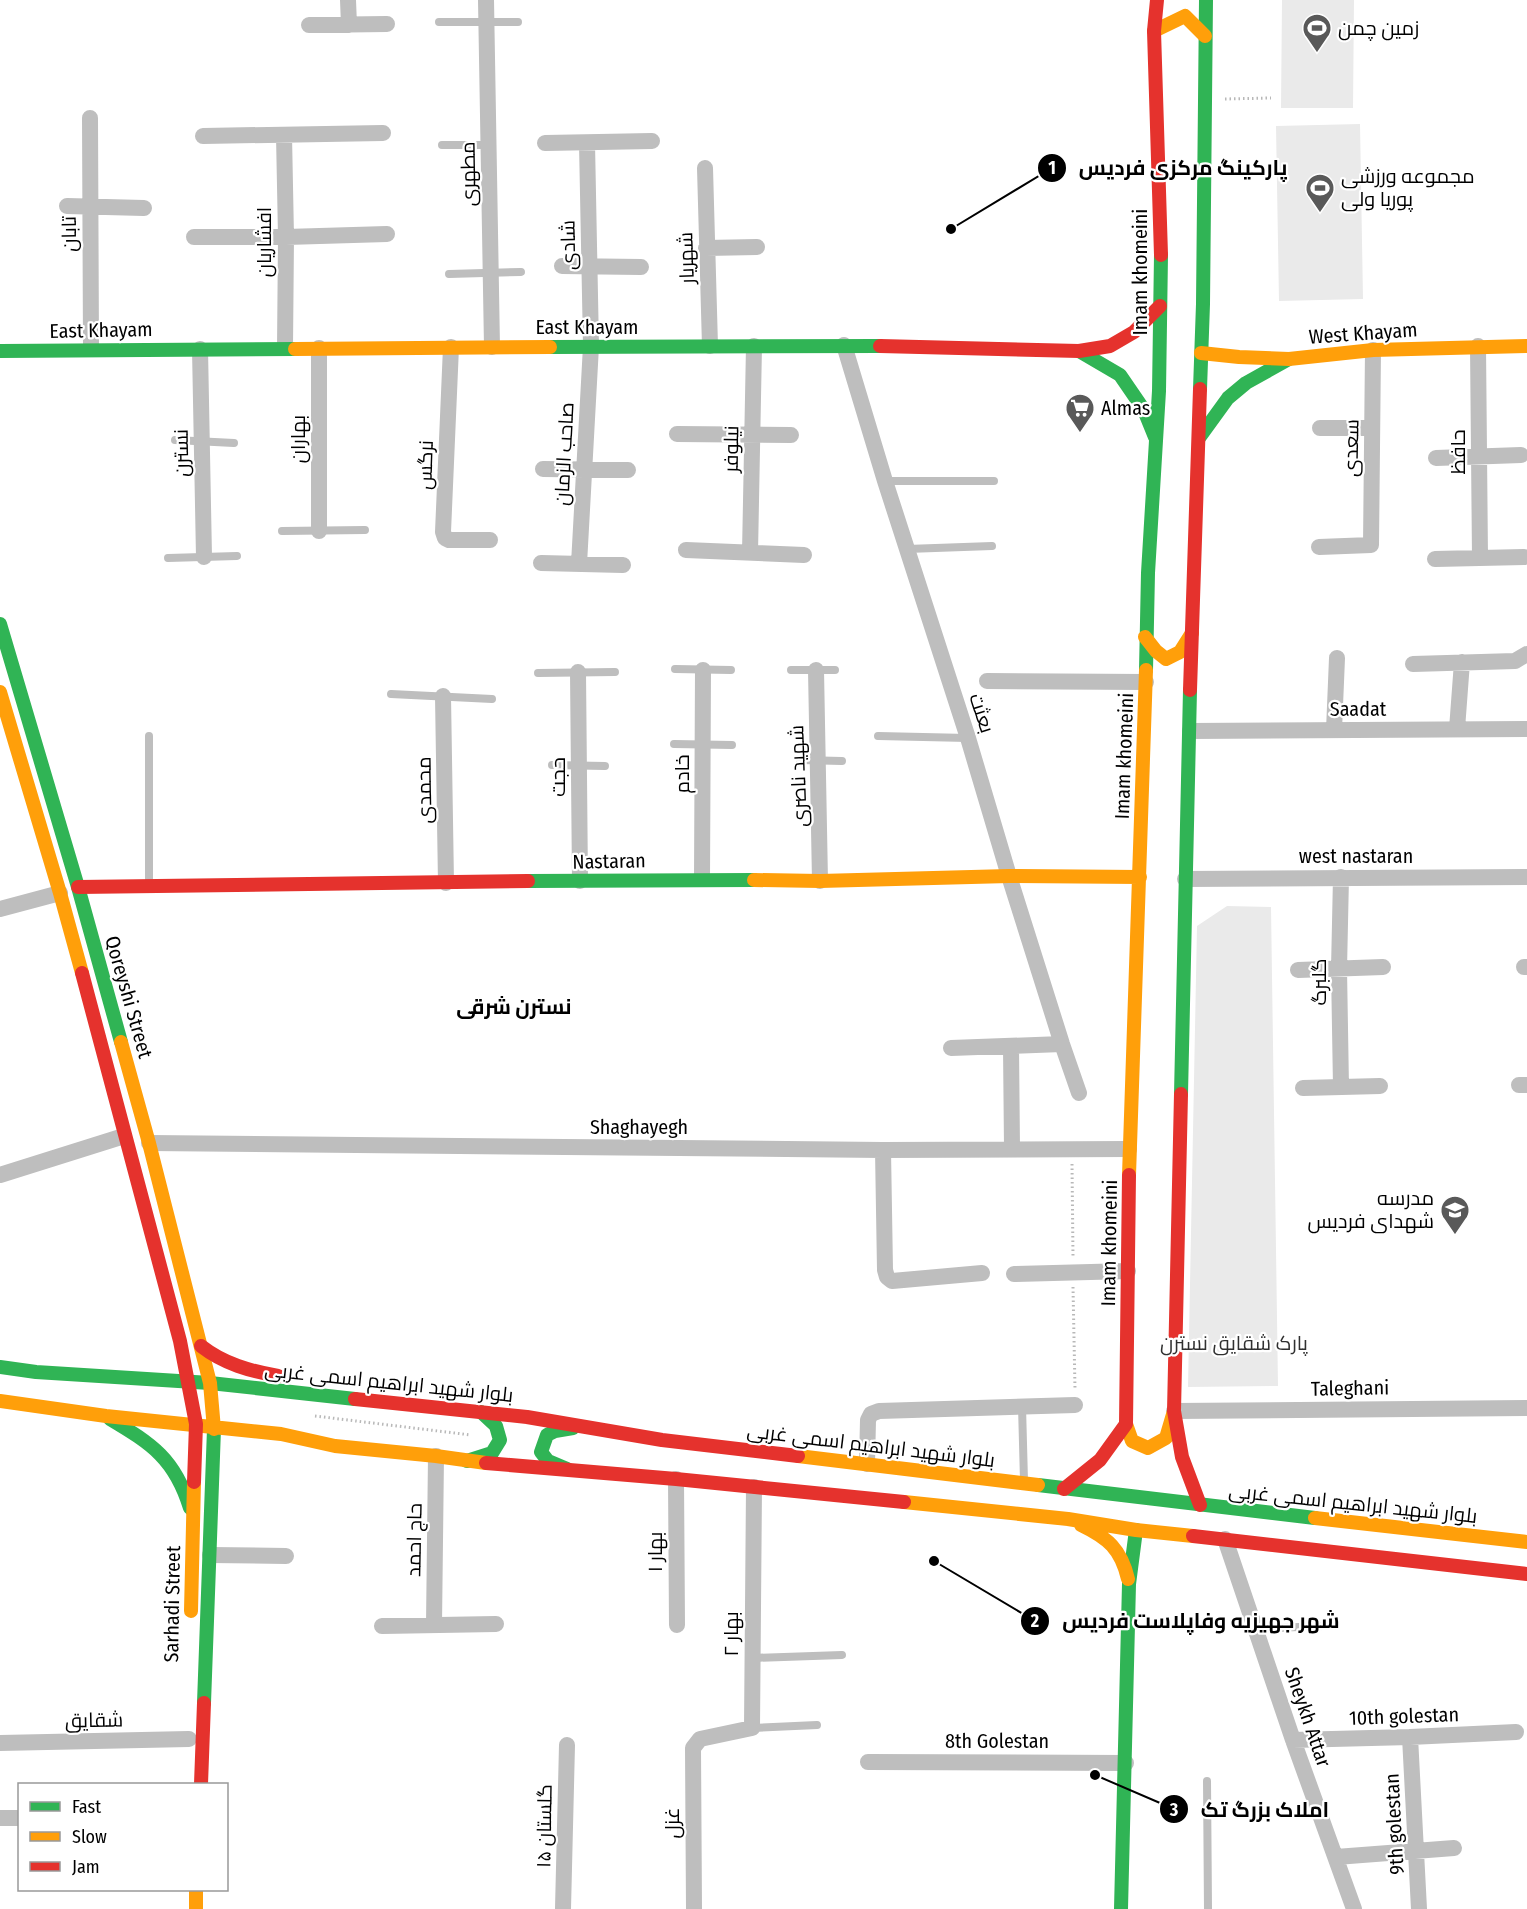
<svg xmlns="http://www.w3.org/2000/svg" width="1527" height="1909" viewBox="0 0 1527 1909" font-family="'Fira Sans Condensed',Cairo,sans-serif">
<rect width="100%" height="100%" fill="#fff"/>
<path fill="#eaeaea" d="M1282,0H1354L1353,108H1281Z
M1360,124L1363,299L1279,301L1276,126Z
M1227,906L1271,907L1278,1386L1188,1387L1197,926Z"/>
<g fill="none" stroke-linecap="round" stroke-linejoin="round">
<path stroke="#b8b8b8" stroke-width="3" stroke-dasharray="1.5 3" stroke-linecap="butt" d="M1225,99L1271,98
M1072,1164L1073,1257
M1073,1287L1075,1389
M315,1416L471,1435"/>
<path stroke="#bebebe" stroke-width="8" d="M439,22H518
M442,145H489
M449,274L521,272
M175,440L234,443
M885,481H994
M282,531L365,530
M907,549L992,546
M168,558L237,556
M675,669L731,670
M791,670H835
M538,673L615,672
M391,694L492,699
M149,736V883
M878,736L968,738
M674,744L732,745
M800,760L842,761
M552,765L605,766
M1022,1406L1024,1481
M1255,1629L1322,1626
M752,1658L842,1655
M752,1728L817,1725
M1207,1781L1208,1909"/>
<path stroke="#bebebe" stroke-width="16" d="M348,0L349,25
M486,0L492,347
M309,25L387,24
M90,118L91,349
M284,135L286,237L285,348
M203,136L383,133
M545,143L652,141
M705,168L710,346
M67,206L144,208
M194,237H286L387,234
M706,248L757,247
M562,266L641,267
M844,345L885,481L968,738L1009,876L1062,1044L1079,1093
M1478,346L1480,558
M451,347L443,532L445,538L449,540H490
M319,348V531
M200,349L204,557
M1320,428H1372
M677,434L791,435
M1436,458L1521,455
M543,469L628,470
M1319,547L1371,545L1373,350
M686,550L804,555
M750,553L754,346
M1435,559L1524,557
M541,563L623,565
M579,564L591,346L587,143
M1413,664L1515,661L1527,654
M816,670L820,881
M578,672L580,881
M987,681L1146,682
M443,696L446,883
M1457,729L1462,662
M1334,730L1337,658
M1190,731L1527,729
M1341,877L1339,969L1341,1087
M702,879L703,670
M1185,879L1527,877
M0,909L60,893
M1524,967H1527
M1298,970L1383,967
M1011,1047L1012,1148
M951,1048L1062,1044
M1519,1085H1527
M1303,1088L1380,1086
M149,1143L883,1150L1129,1149
M883,1150L885,1270L887,1277L892,1281L982,1273
M0,1175L124,1136
M1014,1274L1128,1271
M1174,1411L1527,1408
M867,1464L868,1420L871,1414L879,1411L1075,1405
M676,1479L677,1625
M1225,1539L1293,1740L1354,1909
M210,1555L286,1556
M434,1625L436,1456
M382,1626L496,1624
M1410,1737L1419,1909
M1293,1740L1410,1737L1516,1732
M0,1743L189,1739
M868,1762L1126,1763
M0,1818H20
M1336,1857L1454,1848
M563,1909L567,1745
M694,1909L693,1748L700,1739L752,1728L754,1487"/>
<path stroke="#30b455" stroke-width="14" d="M550,347L880,346
M0,351L295,349
M1079,351L1120,375L1144,410L1155,437
M1200,389L1203,304L1206,0
M1199,438L1228,398L1246,383L1289,359
M0,624L78,887L121,1042
M1146,670L1148,573L1159,391L1161,255
M528,881L754,880
M1181,1094L1190,690
M0,1367L36,1372L210,1383L355,1399
M110,1419C152,1444 175,1459 190,1508
M467,1461L492,1453L500,1440L496,1426L481,1412
M567,1469L548,1461L541,1452L547,1435L555,1431L573,1428
M1038,1485L1315,1518
M204,1703L214,1429
M1121,1909L1129,1584L1136,1530"/>
<path stroke="#ff9f0a" stroke-width="14" d="M1154,31L1185,16L1205,36
M295,349L550,347
M1201,353L1239,357L1289,359L1373,350L1527,346
M1145,637L1156,651L1166,659L1180,652L1192,633
M0,692L60,893L82,973
M754,880L820,881L1009,876L1140,877
M121,1042L149,1143L210,1383L214,1429
M1129,1175L1146,670
M0,1401L106,1416L281,1434L335,1446L436,1456L486,1463
M1126,1424L1132,1441L1148,1448L1166,1438L1174,1411
M798,1456L1038,1485
M904,1502L1068,1519L1136,1530L1193,1536
M1315,1518L1527,1542
M1081,1525C1108,1538 1121,1549 1128,1579
M191,1611L194,1482
M196,1890V1909"/>
<path stroke="#e5322d" stroke-width="14" d="M1157,0L1154,31L1161,255
M880,346L1079,351L1110,346L1134,332L1160,306
M1190,690L1200,389
M78,887L528,881
M82,973L180,1341L196,1424L194,1482
M1181,1094L1174,1411L1182,1457L1200,1505
M201,1346C224,1364 250,1371 278,1376
M355,1399L527,1417L662,1440L798,1456
M486,1463L676,1479L904,1502
M1064,1489L1100,1460L1126,1424L1129,1175
M1193,1536L1527,1574
M201,1784L204,1703"/>
</g>
<defs>
<g id="stadium-pin" transform="scale(1.5)"><path d="M0 17L-7.5 6A9.5 9.5 0 1 1 7.5 6Z" fill="#595959" stroke="#fff"/><path d="M0-5a6.5 5 0 1 0 0 10a6.5 5 0 1 0 0-10ZM-3.5-1.8h7v3.6h-7Z" fill="#fff"/></g>
<g id="supermarket-pin" transform="scale(1.5)"><path d="M0 17L-7.5 6A9.5 9.5 0 1 1 7.5 6Z" fill="#595959" stroke="#fff"/><path d="M-6-5.5h2.5l.6 2H6L4.5 2H-2.5L-4.4-4H-6ZM-1.5 3.2a1.3 1.3 0 1 0 .1 0ZM3 3.2a1.3 1.3 0 1 0 .1 0Z" fill="#fff"/></g>
<g id="school-pin" transform="scale(1.5)"><path d="M0 17L-7.5 6A9.5 9.5 0 1 1 7.5 6Z" fill="#595959" stroke="#fff"/><path d="M0-5L7-2L0 1L-7-2ZM-4 1L0 2.5L4 1V4Q0 6-4 4Z" fill="#fff"/></g>
</defs>
<g fill-rule="evenodd">
<use href="#stadium-pin" x="1317" y="28"/>
<use href="#stadium-pin" x="1320" y="188"/>
<use href="#supermarket-pin" x="1080" y="408"/>
<use href="#school-pin" x="1455" y="1210"/>
</g>
<g text-anchor="middle" dominant-baseline="central" stroke-width="4.5" stroke-linejoin="round" paint-order="stroke">
<g font-size="20" fill="#000" stroke="#fff" text-anchor="start">
<text x="1338" y="28">زمین چمن</text>
<text x="1341" y="176">مجموعه ورزشی<tspan x="1341" dy="23">پوریا ولی</tspan></text>
<text x="1101" y="408">Almas</text>
<text x="1434" y="1198" text-anchor="end">مدرسه<tspan x="1434" dy="23">شهدای فردیس</tspan></text>
</g>
<g font-size="20" fill="#000" stroke="#fff">
<text transform="translate(468 174) rotate(-91)">مطهری</text>
<text transform="translate(69 234) rotate(-91)">تابان</text>
<text transform="translate(264 242) rotate(-90)">افشاریان</text>
<text transform="translate(568 245) rotate(-91)">شادی</text>
<text transform="translate(686 258) rotate(-92)">شهریار</text>
<text transform="translate(1140 272) rotate(-90)">Imam khomeini</text>
<text x="587" y="327">East Khayam</text>
<text transform="translate(101 330) rotate(-1)">East Khayam</text>
<text transform="translate(1363 333) rotate(-4)">West Khayam</text>
<text transform="translate(298 439) rotate(-90)">بهاران</text>
<text transform="translate(1351 448) rotate(-89)">سعدی</text>
<text transform="translate(731 449) rotate(-89)">نیلوفر</text>
<text transform="translate(1458 452) rotate(-90)">حافظ</text>
<text transform="translate(181 453) rotate(-91)">نسترن</text>
<text transform="translate(564 454) rotate(-87)">صاحب الزمان</text>
<text transform="translate(425 465) rotate(-88)">نرگس</text>
<text x="1358" y="709">Saadat</text>
<text transform="translate(982 713) rotate(72)">بعثت</text>
<text transform="translate(1124 756) rotate(-88)">Imam khomeini</text>
<text transform="translate(682 774) rotate(-90)">خادم</text>
<text transform="translate(798 776) rotate(-92)">شهید ناصری</text>
<text transform="translate(558 777) rotate(-90)">حجت</text>
<text transform="translate(424 790) rotate(-91)">محمدی</text>
<text x="1356" y="856">west nastaran</text>
<text transform="translate(609 861) rotate(-1)">Nastaran</text>
<text transform="translate(1319 982) rotate(-90)">گلبرگ</text>
<text transform="translate(129 997) rotate(74)">Qoreyshi Street</text>
<text x="639" y="1127">Shaghayegh</text>
<text transform="translate(1109 1243) rotate(-89)">Imam khomeini</text>
<text transform="translate(389 1382) rotate(6)">بلوار شهید ابراهیم اسمی غربی</text>
<text transform="translate(1350 1388) rotate(-1)">Taleghani</text>
<text transform="translate(871 1445) rotate(7)">بلوار شهید ابراهیم اسمی غربی</text>
<text transform="translate(1353 1503) rotate(6)">بلوار شهید ابراهیم اسمی غربی</text>
<text transform="translate(414 1540) rotate(-89)">حاج احمد</text>
<text transform="translate(655 1552) rotate(-90)">بهار ۱</text>
<text transform="translate(172 1604) rotate(-89)">Sarhadi Street</text>
<text transform="translate(731 1634) rotate(-90)">بهار ۲</text>
<text transform="translate(1404 1716) rotate(-2)">10th golestan</text>
<text transform="translate(1308 1717) rotate(71)">Sheykh Attar</text>
<text transform="translate(94 1720) rotate(-1)">شقایق</text>
<text x="997" y="1741">8th Golestan</text>
<text transform="translate(672 1823) rotate(-90)">غزل</text>
<text transform="translate(1394 1824) rotate(-93)">9th golestan</text>
<text transform="translate(544 1826) rotate(-89)">گلستان ۱۵</text>
</g>
<g font-size="20" fill="#303030" stroke="#fff">
<text x="1234" y="1343">پارک شقایق نسترن</text>
</g>
<g font-size="21" font-weight="bold" fill="#000" stroke="#fff">
<text x="514" y="1007">نسترن شرقی</text>
</g>
</g>
<path fill="none" stroke="#000" stroke-width="2" d="M951 229L1052 168M934 1561L1035 1621M1095 1775L1174 1809"/>
<g fill="#000" stroke="#fff" stroke-width="2">
<circle cx="951" cy="229" r="6"/>
<circle cx="934" cy="1561" r="6"/>
<circle cx="1095" cy="1775" r="6"/>
<circle cx="1052" cy="168" r="15"/>
<circle cx="1035" cy="1621" r="15"/>
<circle cx="1174" cy="1809" r="15"/>
</g>
<g font-size="18" text-anchor="middle" font-weight="bold" fill="#fff">
<text x="1052" y="174">1</text>
<text x="1035" y="1627">2</text>
<text x="1174" y="1816">3</text>
</g>
<g font-size="21" text-anchor="middle" font-weight="bold" fill="#000" stroke="#fff" stroke-width="4.5" stroke-linejoin="round" paint-order="stroke">
<text x="1183" y="175">پارکینگ مرکزی فردیس</text>
<text x="1201" y="1628">شهر جهیزیه وفاپلاست فردیس</text>
<text x="1265" y="1817">املاک بزرگ تک</text>
</g>
<rect x="18" y="1783" width="210" height="108" fill="#ffffff" stroke="#999999" stroke-width="1.5"/>
<rect x="30" y="1802" width="30" height="9" fill="#30b455" stroke="#999999" stroke-width="1.5"/>
<text x="72" y="1813" font-size="18" fill="#000000">Fast</text>
<rect x="30" y="1832" width="30" height="9" fill="#ff9f0a" stroke="#999999" stroke-width="1.5"/>
<text x="72" y="1843" font-size="18" fill="#000000">Slow</text>
<rect x="30" y="1862" width="30" height="9" fill="#e5322d" stroke="#999999" stroke-width="1.5"/>
<text x="72" y="1873" font-size="18" fill="#000000">Jam</text>
</svg>
